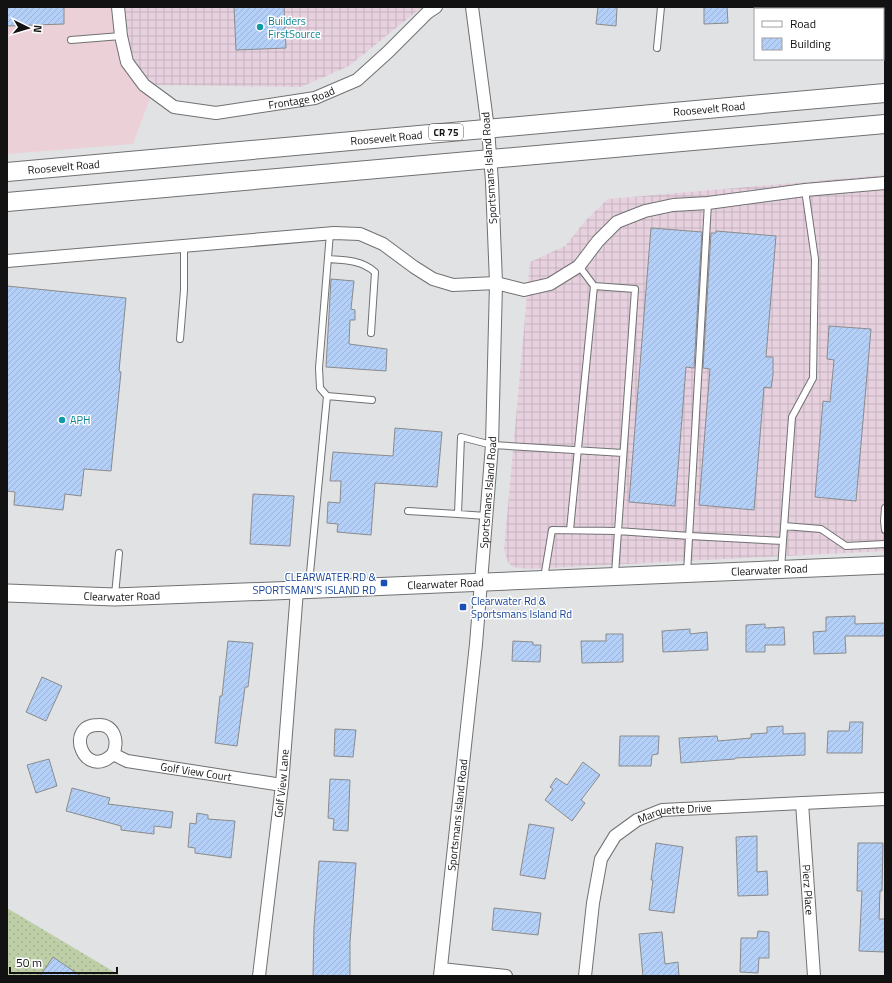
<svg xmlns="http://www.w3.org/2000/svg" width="892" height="983" viewBox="0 0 892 983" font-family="'Titillium Web',sans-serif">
<defs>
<pattern id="industrial-grid" width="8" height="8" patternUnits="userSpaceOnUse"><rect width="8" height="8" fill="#e7d1de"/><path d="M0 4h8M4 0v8" fill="none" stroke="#c5b2be"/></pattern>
<pattern id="grass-dots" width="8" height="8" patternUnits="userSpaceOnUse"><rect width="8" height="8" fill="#becfa8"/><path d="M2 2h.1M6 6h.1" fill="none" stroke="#a2b190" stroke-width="1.8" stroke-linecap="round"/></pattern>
<pattern id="building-hatch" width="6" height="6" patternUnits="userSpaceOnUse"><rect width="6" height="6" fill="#b4d0f8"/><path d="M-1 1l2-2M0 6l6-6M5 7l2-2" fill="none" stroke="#9ab2d4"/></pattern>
</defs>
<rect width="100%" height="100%" fill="#e1e2e4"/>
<path fill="#ebd1d7" d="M7,7H124L128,58L155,85L133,144L7,154Z"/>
<path fill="url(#industrial-grid)" d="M124,7H422L349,66L301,87L155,85L128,58Z
M885,175V551L528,569L513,567L508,562L504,550L530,262L565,246L586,220L608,199Z"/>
<path fill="url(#grass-dots)" d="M7,908L121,976H7Z"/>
<path fill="url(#building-hatch)" stroke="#8a8b8c" d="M7,7H64V24L7,26Z
M234,7H284L286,48L236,50Z
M598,7H617L616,26L596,24Z
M704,7H727L728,23L704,24Z
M651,228L702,232L694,368L686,367L675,506L629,502Z
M716,231L776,236L766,357H773V375L771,388L764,387L754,510L699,505L710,369L703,368L711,233H716Z
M331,279L354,281L351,309L355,310V320H350L349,344L387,349L386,371L326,367Z
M7,286L126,298L119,371L121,372L111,471L84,469L81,496L65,494L63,510L14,505L15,492L7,491Z
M829,326L871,329L856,501L815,497L823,401L830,402L834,360L827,359Z
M395,428L442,432L437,487L375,483L371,535L337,532L338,524L327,523L328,502L340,503L341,481H330L333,452L393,456Z
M253,494L294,496L290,546L250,544Z
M855,616V624L885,623V636H845L846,653L814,654L813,632L826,631V617Z
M765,624V628L784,627L785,645H765V652H746V625Z
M690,629V634L707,632L708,650L663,652L662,631Z
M606,634H623V662L582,663L581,641H606Z
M228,641L253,643L248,687H245L237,746L215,743L220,696H222Z
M513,641L533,642V645H541L540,662L512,661Z
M42,677L62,686L46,721L26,712Z
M850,722H863L862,753H827L828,731H849Z
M783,726V734L805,733V755L735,758V759L681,763L679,738L717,736L718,741L751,738V734L767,733V727Z
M335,729L356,730L353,757L334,756Z
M620,736H659L658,754L652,755L651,766H619Z
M49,759L57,786L36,793L27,765Z
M583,762L600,775L581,800L585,803L572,821L545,800L553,789L550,787L556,778L567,785Z
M330,779L350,780L348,831L333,830L334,819L328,818Z
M72,788L110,798L108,804L173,812L171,828L154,826V834L121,830V826L66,811Z
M197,813L208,815V819L235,821L231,858L195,853V848L188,847L190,823L196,824Z
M529,824L554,828L545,879L520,875Z
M757,836V872L767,871L768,895L738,896L736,837Z
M656,843L683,847L674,913L649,910L653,880H651Z
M858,843H883L882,891H880L879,919H885V952L859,951L862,891H857Z
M319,861L356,863L350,942V976H313L314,927Z
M494,908L541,913L538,935L492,930Z
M758,931L769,932V958H759L758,973L740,972L741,938H757Z
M662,932L665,964L678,962L679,976H643L639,934Z
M53,957L81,976H40Z"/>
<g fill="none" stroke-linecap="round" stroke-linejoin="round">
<g stroke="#707173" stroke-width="8">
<path id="lane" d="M71,40L121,36
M657,48L661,7
M328,259C345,260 361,260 375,272L371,333
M594,286L635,289L615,574
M180,339L184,290V246
M327,396L320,388L319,368L330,233
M885,508L884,521L885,530
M408,511L458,514L461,437L492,445L623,453
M458,514L486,516
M784,526L821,529L846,546L885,544
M570,530L594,286L579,266
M781,569L783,541
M687,573L708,203
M544,578L552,530L617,531L690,536L783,541L792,417L813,378L815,259L805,190
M311,589L310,573L327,396L372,400
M115,595L119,553"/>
</g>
<g stroke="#707173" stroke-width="14">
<g id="street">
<path id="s1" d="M118,7L121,36L127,62L144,85L174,107L216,113L315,98L357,80L388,52L427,13L436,7"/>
<path d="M7,261L334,233L360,234L383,244L414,267L433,279L453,285L496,283L524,290L550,284L579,266L598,241L617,222L645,211L673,205L708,203L805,190L885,183"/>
<path id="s2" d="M113,754C119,741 114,724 98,725C63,725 85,782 113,754L127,761L282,785"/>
<path id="s3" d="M802,803L814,976"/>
<path d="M441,969L506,976"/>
<path id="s4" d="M259,976L282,785L297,590"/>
<path id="s5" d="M440,976L476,644L492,445L496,283L492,182L488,129L472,7"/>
<path id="s6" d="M585,976L593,903L601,859L615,836L637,820L662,810L885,799"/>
</g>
</g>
<g stroke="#707173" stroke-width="19">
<g id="secondary">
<path id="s7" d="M7,593L115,597L297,590L885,565"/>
</g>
</g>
<g stroke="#707173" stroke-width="20">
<g id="primary">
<path id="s8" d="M7,172L885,93"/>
<path d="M7,202L885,124"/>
</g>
</g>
<use href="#lane" stroke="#fff" stroke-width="6"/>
<use href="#street" stroke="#fff" stroke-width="12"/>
<use href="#secondary" stroke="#fff" stroke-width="17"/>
<use href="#primary" stroke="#fff" stroke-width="18"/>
</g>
<g fill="#0f9aa8" stroke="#fff" stroke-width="1.5">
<circle cx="260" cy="27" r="4"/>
<circle cx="62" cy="420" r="4"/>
</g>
<g fill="#1a4fb4" stroke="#fff" stroke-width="1.5">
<rect x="380" y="579" width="8" height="8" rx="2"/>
<rect x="459" y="603" width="8" height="8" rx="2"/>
</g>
<g text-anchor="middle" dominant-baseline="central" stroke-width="3" stroke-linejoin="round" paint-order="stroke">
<rect fill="#fff" stroke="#59595a" stroke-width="1" x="429" y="124" width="34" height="16" rx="3"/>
<g font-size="10" font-weight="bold" fill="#121213">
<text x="446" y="132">CR 75</text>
</g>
<g font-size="11" fill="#0d838f" stroke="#fff" text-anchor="start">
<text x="268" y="21">Builders<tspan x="268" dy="13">FirstSource</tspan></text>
<text x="70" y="420">APH</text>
</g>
<g font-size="11" fill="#121213" stroke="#fff">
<text stroke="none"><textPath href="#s1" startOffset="251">Frontage Road</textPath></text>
<text stroke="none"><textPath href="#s8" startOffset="705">Roosevelt Road</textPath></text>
<text stroke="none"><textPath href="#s8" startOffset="381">Roosevelt Road</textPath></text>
<text stroke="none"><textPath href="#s8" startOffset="57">Roosevelt Road</textPath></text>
<text transform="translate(489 168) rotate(-94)">Sportsmans Island Road</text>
<text stroke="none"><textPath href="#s5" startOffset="486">Sportsmans Island Road</textPath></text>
<text stroke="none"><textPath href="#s7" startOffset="763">Clearwater Road</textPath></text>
<text stroke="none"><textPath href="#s7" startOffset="439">Clearwater Road</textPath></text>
<text stroke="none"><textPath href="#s7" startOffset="115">Clearwater Road</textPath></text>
<text stroke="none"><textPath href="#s2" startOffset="200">Golf View Court</textPath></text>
<text stroke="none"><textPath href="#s4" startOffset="194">Golf View Lane</textPath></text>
<text stroke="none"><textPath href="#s5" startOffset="162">Sportsmans Island Road</textPath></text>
<text stroke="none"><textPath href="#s6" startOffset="211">Marquette Drive</textPath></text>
<text stroke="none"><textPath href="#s3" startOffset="87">Pierz Place</textPath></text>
</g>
<g font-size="11" fill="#164399" stroke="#fff" text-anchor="end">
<text x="376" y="577">CLEARWATER RD &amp;<tspan x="376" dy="13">SPORTSMAN'S ISLAND RD</tspan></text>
<text x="471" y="601" text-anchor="start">Clearwater Rd &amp;<tspan x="471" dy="13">Sportsmans Island Rd</tspan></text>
</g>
</g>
<rect width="892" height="983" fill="none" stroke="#121213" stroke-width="16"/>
<rect x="754" y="8" width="130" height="52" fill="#ffffff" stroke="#a0a0a1"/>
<rect x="762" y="21" width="20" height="6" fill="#ffffff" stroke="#a0a0a1"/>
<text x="790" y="28" font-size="12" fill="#121213">Road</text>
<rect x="762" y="38" width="20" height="12" fill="url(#building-hatch)" stroke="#a0a0a1"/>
<text x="790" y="48" font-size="12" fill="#121213">Building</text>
<g transform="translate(28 28) rotate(95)" stroke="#ffffff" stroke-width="3" paint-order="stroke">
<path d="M0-3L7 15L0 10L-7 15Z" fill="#121213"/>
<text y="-6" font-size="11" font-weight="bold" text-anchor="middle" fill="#121213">N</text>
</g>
<path d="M10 967v6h107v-6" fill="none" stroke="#121213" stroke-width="2"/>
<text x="16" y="967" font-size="12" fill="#121213" stroke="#ffffff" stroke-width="3" paint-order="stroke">50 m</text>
</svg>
